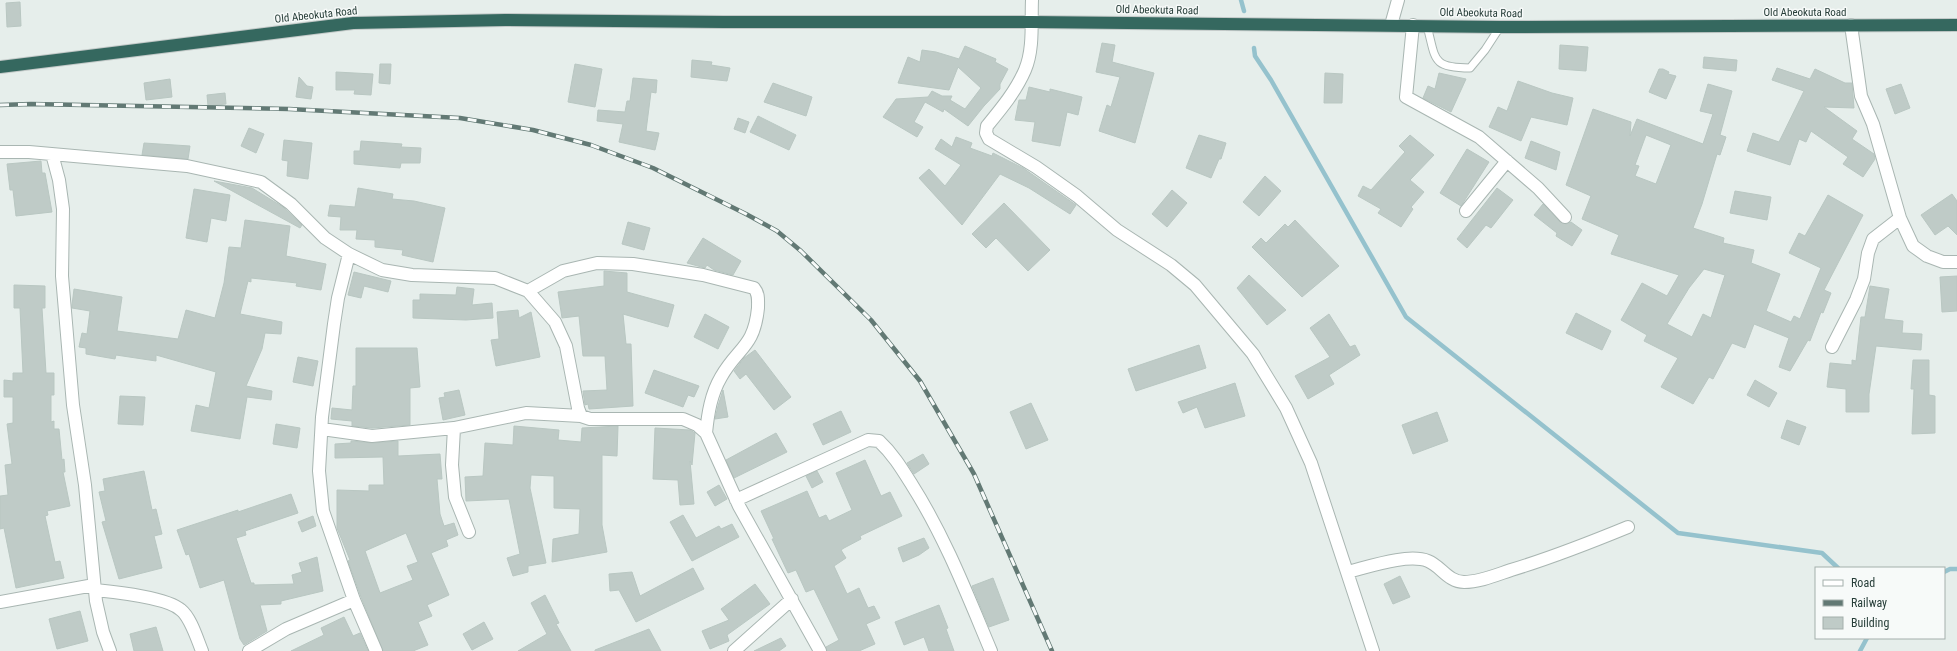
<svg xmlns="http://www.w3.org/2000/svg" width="1957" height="651" viewBox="0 0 1957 651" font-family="'Roboto Condensed',sans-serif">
<rect width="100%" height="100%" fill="#e6eeeb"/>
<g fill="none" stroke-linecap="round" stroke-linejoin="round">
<path stroke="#95c2cd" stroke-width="4.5" d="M1241,0L1244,11
M1254,48L1255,56L1271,80L1406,317L1678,533L1822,553L1838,568
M1944,572L1950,569H1957
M1860,651L1867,638"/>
</g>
<path fill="#bfcbc7" stroke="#b9c7c2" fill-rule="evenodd" d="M20,2L21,26L7,27L6,3Z
M1102,43L1115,45L1112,62L1154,73L1135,143L1099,131L1107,105L1111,107L1120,77L1096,72Z
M1560,45L1588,47L1586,71L1559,69Z
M965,46L996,59L995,62L1008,69L1000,84V89L984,106L968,126L944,109L943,112L925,102L914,122L923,127L917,137L883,117L896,99L928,97L932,91L942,96H952L950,100L965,109L981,88L958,67L949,90L898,83L908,57L920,62L922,50L936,52L959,59Z
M1704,57L1737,60L1736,71L1703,68Z
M692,60L712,62L711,65L730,68L727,81L691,77Z
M380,64H391L390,84L379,83Z
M575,64L602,69L595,107L568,102Z
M1777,68L1810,79L1815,69L1845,83H1852L1854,108L1824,107L1857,131L1852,139L1874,154L1875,159L1863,177L1843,164L1848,157L1811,131L1806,142L1799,139L1790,165L1747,151L1753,133L1779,142L1804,91L1772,80Z
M1659,69H1663L1669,72L1668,74L1676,76L1666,99L1649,92Z
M336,72L373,74L371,95L354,94L355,90H336Z
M1325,73L1343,74L1342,103H1324Z
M1439,73L1466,79L1451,112L1423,98L1428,86L1435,89Z
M299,77L307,86L313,87L311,99L296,97Z
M633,78L657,80L656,93L651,92L646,131L659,133L655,150L619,142L623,124L597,121L598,110L625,112L627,101H630Z
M170,79L172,97L146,100L144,83Z
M1518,81L1552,93L1573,98L1567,125L1531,117L1521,141L1489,127L1498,107L1507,111Z
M773,83L812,97L806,116L764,102Z
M1708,84L1732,91L1720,135L1726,137L1720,155L1717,154L1702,204L1693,228L1724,238L1723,243L1754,250L1751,263L1780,274L1766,311L1791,322L1794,316L1800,319L1821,268L1789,253L1799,233L1805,236L1828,195L1863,215L1824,290L1831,293L1823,313L1821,312L1810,341L1808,340L1790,371L1779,367L1789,338L1754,324L1745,348L1732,343L1713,379L1709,377L1693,404L1661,387L1678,358L1644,341L1647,335L1621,320L1642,283L1667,296L1679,275L1611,254L1619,235L1582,219L1591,196L1566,185L1593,109L1631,122L1630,136L1637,119L1703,144L1713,114L1700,111ZM1646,135L1671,145L1656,184L1635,176L1639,166L1635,165ZM1704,269L1725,275L1711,318L1703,314L1692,337L1667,324L1689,288Z
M1901,84L1910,108L1895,114L1886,89Z
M1029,87L1050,92V89L1082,97L1078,115L1067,112L1060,146L1032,141L1035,122L1015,120L1019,100H1026Z
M225,93L226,104L208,106L207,95Z
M758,116L796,135L789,150L750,132Z
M738,118L749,122L745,133L734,129Z
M249,128L264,134L256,153L241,146Z
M1199,135L1226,143L1221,159H1219L1211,178L1186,168Z
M1410,135L1434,155L1410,180L1424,192L1411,207L1413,209L1401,227L1378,213L1381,209L1358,196L1363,186L1371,190L1405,152L1399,146Z
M956,137L972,143L970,148L992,156L993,153L1023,168L1076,205L1070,214L1029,188L1000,174L962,225L919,178L929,169L945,186L961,165L935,149L941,139L952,147Z
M284,140L312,143L308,179L287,176L288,161L282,160Z
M361,141L402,144L401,147L421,148L420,163H401L400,168L354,164V151H360Z
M1531,141L1560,152L1556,170L1525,158Z
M144,143L190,146L188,159L142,155Z
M1467,149L1489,162L1461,206L1440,193Z
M41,161L42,173H45L52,212L16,216L13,190H10L7,164Z
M1265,176L1281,191L1259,216L1243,202Z
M214,181L252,188L283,207L302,225L300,228Z
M358,188L393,194L392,199L414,201L445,208L433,262L402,255L403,250L375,247V240L356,239L357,230H340L341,217L328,216L330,205L355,207Z
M1497,188L1513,200L1491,228L1486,225L1467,248L1457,239Z
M194,189L230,195L226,221L211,218L207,242L186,238Z
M1172,190L1187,203L1167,227L1152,214Z
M1735,191L1771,197L1767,220L1730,213Z
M1952,194L1957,201V235L1948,226L1935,235L1921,215Z
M1004,203L1050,250L1028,271L996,238L986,248L972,234Z
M1543,204L1560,222L1566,224L1571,222L1582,230L1572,246L1556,236L1557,233L1534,215Z
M245,220L290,226L286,256L326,264L321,290L296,286L297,283L251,278V282L248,281L240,314L282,322L281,334L265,333L262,349L246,386L272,391L271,400L247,397L240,439L191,431L196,405L209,408L216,372L156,355V361L116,355L115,359L86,354V348L79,347L82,333L87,334L90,311L72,308V305L74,289L122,297L117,331L178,339L186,310L215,318L224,283L229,247L241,248Z
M1295,220L1339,266L1302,297L1252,247L1261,238L1266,243L1285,224L1288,227Z
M628,222L650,228L644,250L622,244Z
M703,238L741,261L733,275L714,270L707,265L705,268L687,263Z
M604,271L627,273V292L674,305L668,327L623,314L626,344H631L633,406L589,409L588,404L585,405L583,391L607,390L605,356H583L579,316L562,318L558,292L604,286Z
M354,272L391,281L388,292L364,286L361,298L348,295Z
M1249,275L1286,310L1267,325L1237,288Z
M1957,276V311L1942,312L1940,277Z
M14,285L45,286V308H42L46,373H54V395H51V422L54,421V429H59L62,460L64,459L65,472H63L70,506L47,511L48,515L45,516L55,562L60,561L64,578L16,588L4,528L0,529V496L8,495L5,465L12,464L7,424L13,423V397H4V380L13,381V373H23L20,308H14Z
M1870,286L1889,289L1884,319L1903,321L1902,333L1922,334L1921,350L1876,346L1869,394V412H1846V389L1827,387L1830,363L1852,365V360L1856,361L1861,317H1865Z
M457,287L474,289L472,305L492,303L493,318L466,320L413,318V300H420V294L456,295Z
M518,310L519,318L531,312L540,357L496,366L491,340L499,339L497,312Z
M1576,313L1611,331L1602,350L1566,333Z
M705,314L729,327L718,349L694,337Z
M1329,314L1350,347L1355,345L1360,355L1329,375L1334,384L1308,399L1295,376L1330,357L1310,328Z
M1199,345L1206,368L1136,391L1128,369Z
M356,348H417L420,387L410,388V425L372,428L352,426V421L331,419L332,408L352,410L353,386H356Z
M755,350L791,397L774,410L746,374L740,379L734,371L744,358Z
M298,357L318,361L313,386L293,382Z
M1913,360H1929V395L1935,396V433L1912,434L1914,389H1911Z
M654,370L699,386L694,397L688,395L683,407L645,393Z
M1755,380L1777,393L1769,407L1747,395Z
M1235,383L1245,416L1205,428L1197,407L1183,413L1178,402Z
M459,390L465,415L443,420L439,398L445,397L444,393Z
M723,390L728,417L715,419L718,406Z
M120,396L145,397L143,425L118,424Z
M1031,403L1048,440L1026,449L1010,412Z
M841,411L851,432L823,445L813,424Z
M1437,412L1448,441L1413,454L1402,425Z
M1787,420L1806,427L1799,445L1781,438Z
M276,424L300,428L297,448L273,444Z
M514,426L559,430L558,440L581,442L582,428L618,426L617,456L602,455V525L607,552L552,562L553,539L579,534L580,509L554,508V476L531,475L530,488L546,563L528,566V572L513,576L507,558L520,554L509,499L466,501L465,477L483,476L485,443L513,445Z
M655,428L690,430L695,433L692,465L690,461L694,504L680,505L678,480L653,479Z
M776,433L787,452L734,478L726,460Z
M351,441L373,443L398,441V456L440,454L442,479H437L440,514L444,526L454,523L458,535L446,540L448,546L431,553L449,595L427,605L432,616L418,622L428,645L413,651H383L361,597L348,561L350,560L337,528V490L369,491V485H384L383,457L335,458V444L351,443ZM406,533L418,562L407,566L413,580L380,593L365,551Z
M923,454L929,464L914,474L907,463Z
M865,460L881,496L890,492L902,516L860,536L861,539L844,548L841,550L846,558L834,566L847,594L859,588L868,608L874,606L880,618L866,624L875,644L859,651H827L826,647L839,640L814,589L806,592L796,570L788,573L772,539H774L761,511L807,491L819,518L826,515L829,521L852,510L836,473Z
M144,471L152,510L156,509L162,534L154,536L162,568L119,579L102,522L106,521L99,492L105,491L103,479Z
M817,471L823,482L812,488L806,476Z
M719,485L727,499L715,506L707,492Z
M291,494L298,513L245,531L246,535L236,538L251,583H254V585L294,584L292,575L302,572L299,563L317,557L323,591L281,601V604L260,605L267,631L244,645L240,639L224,580L200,588L189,554L186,555L177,530L238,510V512Z
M683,515L696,538L719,526L721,529L732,524L739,537L692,561L670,522Z
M313,516L316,526L302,532L298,522Z
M924,538L929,548L919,555L903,562L898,548Z
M693,568L704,589L636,622L619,590L610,591L609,574L632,572L640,596Z
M1400,576L1410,597L1393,604L1384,584Z
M993,578L1009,620L989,627L972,586Z
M755,584L770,604L727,635L729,641L710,649L702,631L729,620L721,609Z
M545,595L559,623L556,624L571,651H518L547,634L531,603Z
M939,605L948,628L946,629L954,651H929L924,637L904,645L895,622Z
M80,611L88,641L57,649L49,619Z
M344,617L353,636L360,633L368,651H291L324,635L321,628Z
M484,622L493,639L472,650L463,634Z
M156,627L163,651H134L130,634Z
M649,629L661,651H595V650Z
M781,638L786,646L779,651H754Z"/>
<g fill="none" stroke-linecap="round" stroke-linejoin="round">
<g stroke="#a9b6b2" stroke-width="9">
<path id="lane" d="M1427,26C1436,59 1431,68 1470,68L1485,50L1500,27"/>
</g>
<g stroke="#a9b6b2" stroke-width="14">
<path id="street" d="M1032,0C1031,22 1034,49 1025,70C1016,91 1001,109 987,126L986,133L989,139L1036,167L1077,196L1117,230L1171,265L1195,285L1253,354L1286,408L1311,463L1373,651
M1391,25L1398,0
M1413,25L1406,97L1479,137L1538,188L1565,217
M1851,25L1861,96L1873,124L1900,218L1913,246L1927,256L1943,262H1957
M0,152H29L187,166L261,182L291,204L325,238L349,254L382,270L412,275L495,278L528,291L555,322L566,346L578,408L581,416L590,419H683L697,425L706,433L739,506L820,651
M52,154L59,180L63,209L62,276L73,405L85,485L96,601L103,632L110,651
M1466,211L1507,161
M349,254L338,298L334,324L322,417L319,471L323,511L354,600L376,651
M528,291L563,271L597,263L633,264L703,275L754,288C759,294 758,300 758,308C754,348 738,347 721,377C711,394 708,413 706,433
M1832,347L1856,300L1864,279L1868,253L1873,239L1900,218
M454,428L452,465L455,497L469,532
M322,429L372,436L454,428L526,413L581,416
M736,500L868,440L879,441C893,454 902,469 912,485C945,537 967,594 991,651
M1347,572C1368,567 1408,553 1428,561C1441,566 1448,582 1464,582C1480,582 1496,575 1511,570C1551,558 1589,543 1628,527
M95,590C114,592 167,597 181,610C191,618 197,639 202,651
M0,602L94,585
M249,651L286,629L354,600
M734,651L792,599"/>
</g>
<g stroke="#c3c9c8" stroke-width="14">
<path id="highway" d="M0,67L353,23L505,20L723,22H1031L1500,27L1957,25"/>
</g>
<use href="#lane" stroke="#fff" stroke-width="7"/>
<use href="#street" stroke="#fff" stroke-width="12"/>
<use href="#highway" stroke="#35685f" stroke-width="12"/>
<g stroke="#627974" stroke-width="4.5">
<path id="rail" d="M0,105L31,104L289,109L460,118L533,130L591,145L653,168L746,214L777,231L801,251L871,320L920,381L974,474L1052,651"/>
</g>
<use href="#rail" stroke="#f7faf9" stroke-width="3" stroke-dasharray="9" stroke-linecap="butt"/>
</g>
<g text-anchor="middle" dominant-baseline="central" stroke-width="3" stroke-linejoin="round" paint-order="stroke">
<g font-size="11" fill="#273e39" stroke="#f7faf9">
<text transform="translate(1157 10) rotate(1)">Old Abeokuta Road</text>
<text x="1805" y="12">Old Abeokuta Road</text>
<text transform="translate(1481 13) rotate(1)">Old Abeokuta Road</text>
<text transform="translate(316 15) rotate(-6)">Old Abeokuta Road</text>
</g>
</g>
<rect x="1815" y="567" width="130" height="72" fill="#f7faf9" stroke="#a4afac"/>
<rect x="1823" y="580" width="20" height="6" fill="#ffffff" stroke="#a4afac"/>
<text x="1851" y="587" font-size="12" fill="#273e39">Road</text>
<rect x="1823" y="600" width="20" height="6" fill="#627974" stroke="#a4afac"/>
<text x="1851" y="607" font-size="12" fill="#273e39">Railway</text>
<rect x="1823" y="617" width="20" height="12" fill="#bfcbc7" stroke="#a4afac"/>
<text x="1851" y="627" font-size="12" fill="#273e39">Building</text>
</svg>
